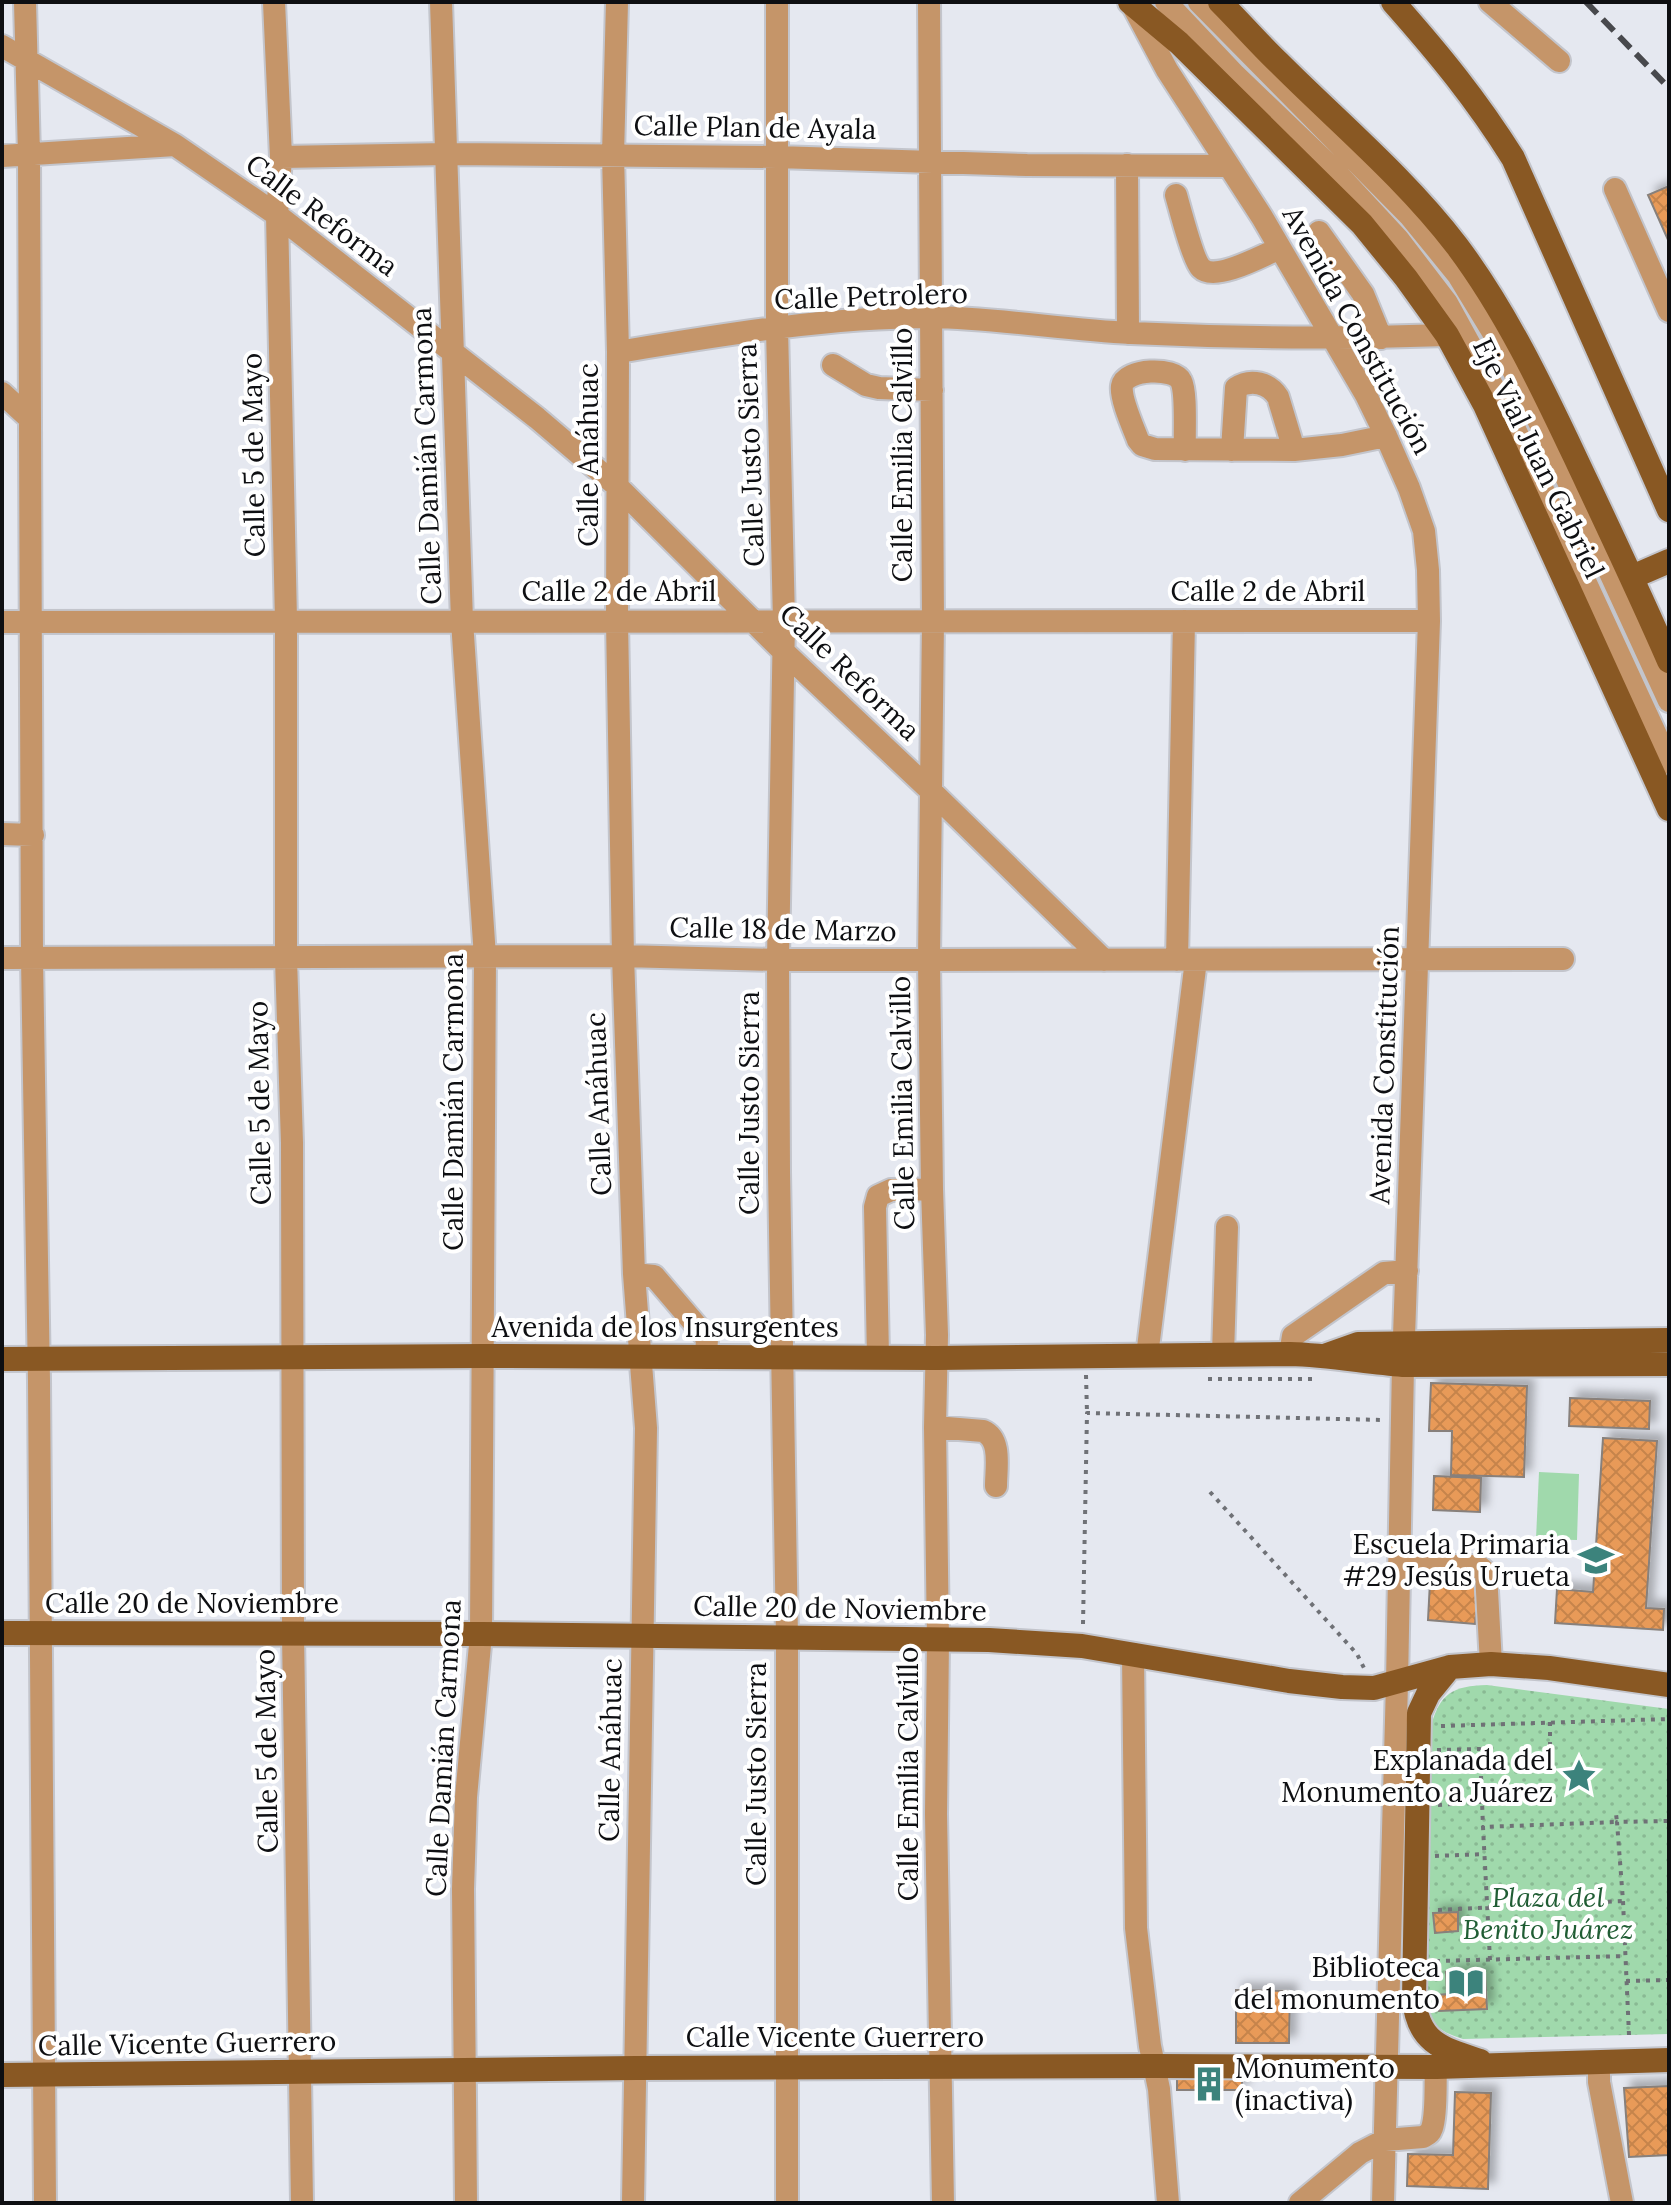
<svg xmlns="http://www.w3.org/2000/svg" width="1671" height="2205" viewBox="0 0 1671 2205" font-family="Lora,serif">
<defs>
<pattern id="green-dots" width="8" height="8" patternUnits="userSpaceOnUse" patternTransform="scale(2)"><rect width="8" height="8" fill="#a0d9ac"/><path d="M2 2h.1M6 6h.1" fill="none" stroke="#89b993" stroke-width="1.8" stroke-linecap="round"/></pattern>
<pattern id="building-cross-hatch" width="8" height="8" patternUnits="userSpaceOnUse" patternTransform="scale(2)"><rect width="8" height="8" fill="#e89a59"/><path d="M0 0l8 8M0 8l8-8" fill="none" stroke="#c6844c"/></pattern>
<filter id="shadow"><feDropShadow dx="7" dy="-7" stdDeviation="4" flood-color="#0004"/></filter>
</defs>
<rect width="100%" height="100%" fill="#e5e8f0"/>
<path fill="url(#green-dots)" d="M1487,1685L1669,1709V2034L1463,2039C1439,2031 1433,2027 1423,2003L1431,1726C1440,1693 1453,1686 1487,1685Z"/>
<path fill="#a0d9ac" d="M1539,1472L1579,1474L1577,1540L1536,1539Z"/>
<path fill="url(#building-cross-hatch)" stroke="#87807b" stroke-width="2" filter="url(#shadow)" d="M1669,186V242L1648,195Z
M1431,1383L1527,1386L1524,1477L1451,1475L1452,1431H1429Z
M1570,1398L1650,1401L1649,1429L1569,1426Z
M1603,1438L1657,1441L1646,1608L1664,1609L1663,1630L1555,1623L1557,1589L1593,1592Z
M1434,1476L1481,1478L1480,1512L1433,1510Z
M1430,1582L1479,1586L1475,1624L1428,1620Z
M1458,1912V1931L1435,1933L1433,1913Z
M1485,1971L1487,2009L1439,2011L1438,1995L1447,1994L1446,1972Z
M1236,1990L1290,1991L1289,2043H1236Z
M1177,2078H1242V2090H1177Z
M1669,2086V2155L1629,2157L1624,2088Z
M1455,2092L1491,2093L1488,2189L1407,2186L1408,2154L1453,2155Z"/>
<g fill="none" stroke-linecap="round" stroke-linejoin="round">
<g stroke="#c3c5cc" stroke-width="26">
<path id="minor" d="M25,2L29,155L32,958L39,1381L45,2203
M274,2L281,157L277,215L286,621V959L292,1143L293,1634L302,2203
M441,2L462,621L485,957L481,1634L466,1797L463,1889L466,2203
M617,2L613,155L618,352L617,621L623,956L634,1274L646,1428L633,2203
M777,2V329L784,621L778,960L779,1172L787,1638V2203
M929,2L933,621L929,960L932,1189L937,1335L935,1427L938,1640L936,1814L943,2203
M1166,2L1235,75L1334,170L1398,239L1447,303L1508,414L1669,763
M1199,2L1410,216L1458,275L1500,344L1560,464L1669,701
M1490,2L1559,61
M1133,6L1167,70L1262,217L1366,395L1386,436L1409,488L1424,531L1428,570L1429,621L1403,1365L1397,1683L1383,2203
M2,46L175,145L277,215L537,418L618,487L784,652L931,791L1104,960
M2,156L175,145
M281,157L446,154L777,157L1027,165L1228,166
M1127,165L1128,333
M1615,189L1669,311
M1176,195C1180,209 1193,260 1201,268C1215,282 1264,255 1280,248
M1319,232L1363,294L1381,338
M618,352C721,335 827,317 931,317C998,318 1065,330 1131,333C1236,338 1342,339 1447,335
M833,365L866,385L879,388L932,390
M2,393L29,418
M1185,450C1184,434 1187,393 1181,381C1175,367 1125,368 1122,386C1120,398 1133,427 1138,440L1142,445L1155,449L1294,450L1342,445L1386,436
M1232,450L1236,388C1251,378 1269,383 1278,397L1294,450
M2,622L1429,621
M2,834L33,835
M2,958L623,956L778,960H929L1563,959
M1177,960L1184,621
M634,1274L654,1276L707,1338L706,1358
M1223,1354L1227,1227
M1290,1354L1293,1336L1384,1273L1407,1271
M1147,1356L1196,960
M878,1357L875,1207L878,1196L891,1190L932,1189
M935,1427L983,1431C1002,1439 996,1468 996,1486
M1399,1566H1473L1481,1568L1486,1573L1491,1664
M1133,1654L1136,1928L1150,2046L1159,2089L1168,2203
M1599,2063V2082L1622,2203
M1300,2203L1360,2153L1385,2140L1423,2137C1428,2134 1430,2134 1432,2128C1437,2113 1435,2084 1436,2067"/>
</g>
<g stroke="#c3c5cc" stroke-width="28">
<path id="major" d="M1130,2L1179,43L1362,224L1406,278L1447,335L1485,405L1669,809
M1220,2C1240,22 1259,44 1279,63C1339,123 1405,178 1457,246C1505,310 1541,385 1575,457C1607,525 1639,592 1669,661
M1393,2C1439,54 1476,99 1513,158L1669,510
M1632,577L1669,561
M1327,1355L1358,1344L1669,1340
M2,1359L482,1356L937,1358L1290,1354C1328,1355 1365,1362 1403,1365L1669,1364
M2,1633L481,1634L989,1640L1082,1646L1289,1681L1342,1687L1374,1688L1450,1667L1491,1664L1549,1668L1669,1685
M1450,1667L1428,1694L1419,1713L1414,1999C1418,2043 1443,2049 1480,2061
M2,2075L636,2068L1154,2066L1436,2067L1669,2060"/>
</g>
<path stroke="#6f7176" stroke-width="4" stroke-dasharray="4 6" stroke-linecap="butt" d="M1086,1375L1087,1413
M1208,1379H1312
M1210,1492L1357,1654L1364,1668
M1083,1624L1087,1413L1383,1420
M1550,1722V1748
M1441,1726L1669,1719
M1437,1750L1480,1749L1483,1827
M1438,1805L1491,1801
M1435,1856L1485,1854
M1438,1910L1623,1901
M1490,1960L1483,1827L1617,1822L1616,1814
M1436,1961L1625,1956
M1626,1981L1669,1980
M1629,2035L1623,1901L1617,1822L1669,1821"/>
<use href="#minor" stroke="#c59569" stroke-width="22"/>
<use href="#major" stroke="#895823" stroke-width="24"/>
<path stroke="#48494d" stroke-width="6" stroke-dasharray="16 8" stroke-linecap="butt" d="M1586,2L1669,88"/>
</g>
<defs>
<g id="school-bare" transform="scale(2.76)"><path d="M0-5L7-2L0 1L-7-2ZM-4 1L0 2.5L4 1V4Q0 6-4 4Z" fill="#3c837c" stroke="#fff" stroke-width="2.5" paint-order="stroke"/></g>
<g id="sight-bare" transform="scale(2.76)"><path d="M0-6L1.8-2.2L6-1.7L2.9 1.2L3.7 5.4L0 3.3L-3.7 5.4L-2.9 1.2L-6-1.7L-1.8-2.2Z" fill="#3c837c" stroke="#fff" stroke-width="2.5" paint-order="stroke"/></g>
<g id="library-bare" transform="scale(2.76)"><path d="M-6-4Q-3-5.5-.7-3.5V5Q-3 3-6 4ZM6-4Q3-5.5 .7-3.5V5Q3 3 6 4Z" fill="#3c837c" stroke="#fff" stroke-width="2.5" paint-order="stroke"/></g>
<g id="building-bare" transform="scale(2.76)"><path d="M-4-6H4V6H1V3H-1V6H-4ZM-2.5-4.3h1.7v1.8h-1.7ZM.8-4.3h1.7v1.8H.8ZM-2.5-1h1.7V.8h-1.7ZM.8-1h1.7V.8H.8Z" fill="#3c837c" stroke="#fff" stroke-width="2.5" paint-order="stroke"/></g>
</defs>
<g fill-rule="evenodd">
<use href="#school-bare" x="1596" y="1560"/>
<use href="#sight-bare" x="1579" y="1776"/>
<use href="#library-bare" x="1466" y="1983"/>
<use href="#building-bare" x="1209" y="2084"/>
</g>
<g text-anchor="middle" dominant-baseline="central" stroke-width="8" stroke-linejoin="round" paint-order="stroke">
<g font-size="28" fill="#0e0f12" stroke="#fff">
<text transform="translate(755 127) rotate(1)">Calle Plan de Ayala</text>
<text transform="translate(322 215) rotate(37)">Calle Reforma</text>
<text transform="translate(871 296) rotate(-2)">Calle Petrolero</text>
<text transform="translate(1358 330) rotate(61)">Avenida Constitución</text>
<text transform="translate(253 455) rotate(-91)">Calle 5 de Mayo</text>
<text transform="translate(588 455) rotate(-90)">Calle Anáhuac</text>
<text transform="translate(750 455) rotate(-92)">Calle Justo Sierra</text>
<text transform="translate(902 455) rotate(-90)">Calle Emilia Calvillo</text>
<text transform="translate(426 456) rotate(-92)">Calle Damián Carmona</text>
<text transform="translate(1539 458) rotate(64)">Eje Vial Juan Gabriel</text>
<text x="619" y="591">Calle 2 de Abril</text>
<text x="1268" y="591">Calle 2 de Abril</text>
<text transform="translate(850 672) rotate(44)">Calle Reforma</text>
<text transform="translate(783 929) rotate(1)">Calle 18 de Marzo</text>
<text transform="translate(1384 1065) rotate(-88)">Avenida Constitución</text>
<text transform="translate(453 1102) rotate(-90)">Calle Damián Carmona</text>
<text transform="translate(259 1103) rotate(-91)">Calle 5 de Mayo</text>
<text transform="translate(749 1103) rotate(-90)">Calle Justo Sierra</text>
<text transform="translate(902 1103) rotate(-91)">Calle Emilia Calvillo</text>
<text transform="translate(598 1104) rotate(-92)">Calle Anáhuac</text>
<text x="665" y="1327">Avenida de los Insurgentes</text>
<text x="192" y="1603">Calle 20 de Noviembre</text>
<text transform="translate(840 1608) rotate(1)">Calle 20 de Noviembre</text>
<text transform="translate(443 1748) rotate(-87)">Calle Damián Carmona</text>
<text transform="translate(610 1750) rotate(-89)">Calle Anáhuac</text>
<text transform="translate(266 1751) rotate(-91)">Calle 5 de Mayo</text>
<text transform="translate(756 1774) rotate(-90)">Calle Justo Sierra</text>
<text transform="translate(908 1774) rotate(-90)">Calle Emilia Calvillo</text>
<text x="835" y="2037">Calle Vicente Guerrero</text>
<text transform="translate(187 2043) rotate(-1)">Calle Vicente Guerrero</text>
</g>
<g font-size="28" fill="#0e0f12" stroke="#fff" text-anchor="end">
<text x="1570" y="1544">Escuela Primaria<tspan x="1570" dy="32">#29 Jesús Urueta</tspan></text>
<text x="1553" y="1760">Explanada del<tspan x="1553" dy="32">Monumento a Juárez</tspan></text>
<text x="1440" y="1967">Biblioteca<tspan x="1440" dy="32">del monumento</tspan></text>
<text x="1235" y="2068" text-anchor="start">Monumento<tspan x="1235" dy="32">(inactiva)</tspan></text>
</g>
<g font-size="28" font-style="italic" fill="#205d34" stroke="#fff">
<text x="1548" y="1897">Plaza del<tspan x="1548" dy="32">Benito Juárez</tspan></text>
</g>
</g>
<rect width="1671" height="2205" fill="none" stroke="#0e0f12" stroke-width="8"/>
</svg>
